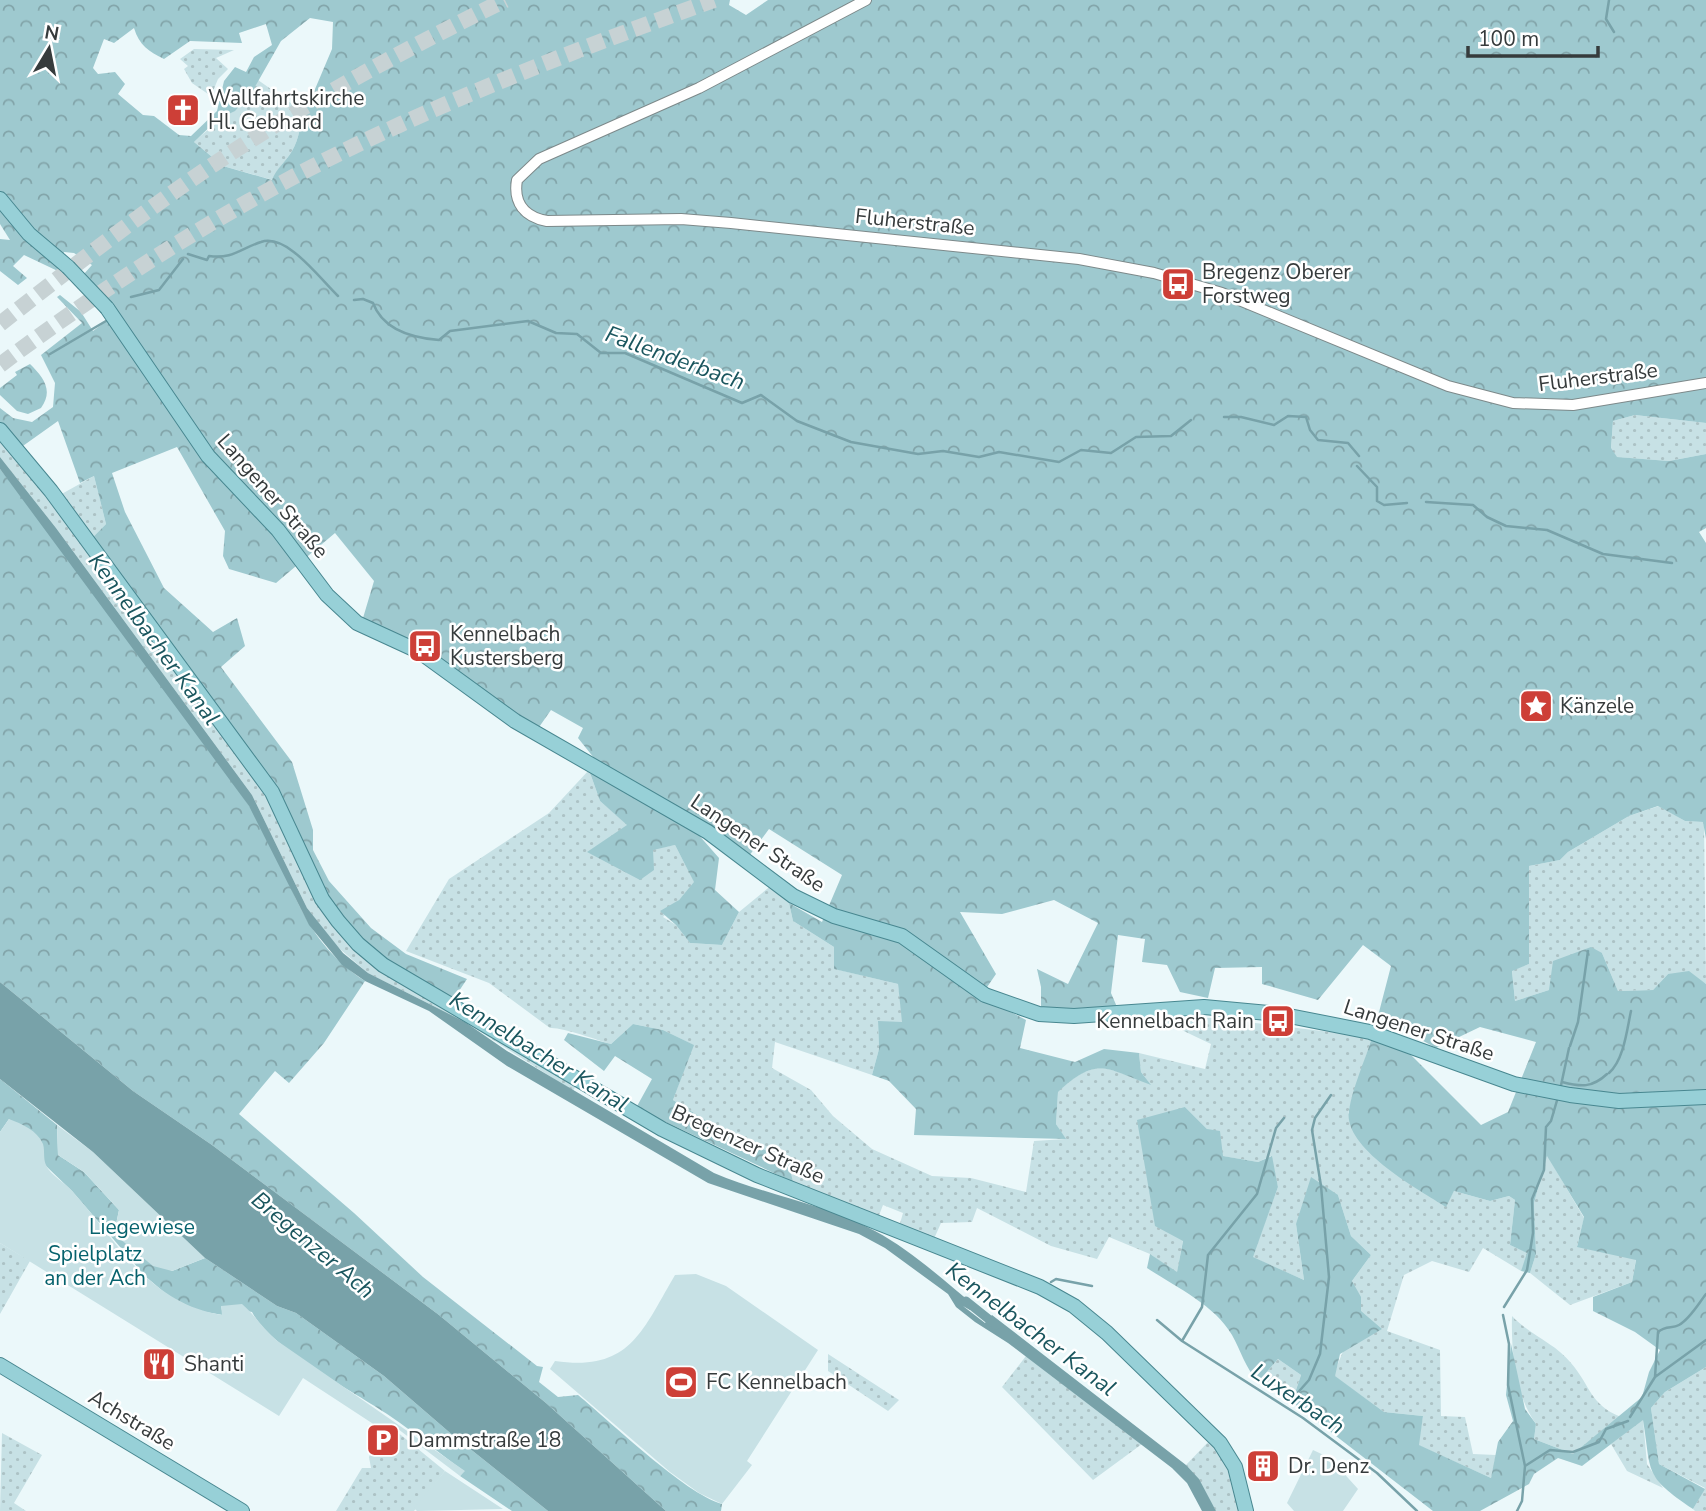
<svg xmlns="http://www.w3.org/2000/svg" width="1706" height="1511" font-family="'Nunito Sans',sans-serif">
  <style>
    .grass { fill: url(#grass-dots) }
    .forest { fill: url(#forest-crowns); fill-rule: evenodd }
    .park { fill: #c7e1e5 }
    .water { fill: #78a2a9 }
    .lines { fill: none; stroke-linecap: round; stroke-linejoin: round }
    .stream { stroke: #78a2a9; stroke-width: 2.5 }
    .canal { stroke: #78a2a9; stroke-width: 9 }
    .highway-tunnel { stroke: #c7d2d4; stroke-width: 16; stroke-dasharray: 16 8; stroke-linecap: butt }
    .minor-casing { stroke: #7d898a; stroke-width: 12 }
    .major-casing { stroke: #488790; stroke-width: 16 }
    .minor { stroke: #fff; stroke-width: 10 }
    .major { stroke: #97d0d7; stroke-width: 14 }
    .major-bridge-casing { stroke: #488790; stroke-width: 16; stroke-linecap: butt }
    .major-bridge { stroke: #97d0d7; stroke-width: 14 }
    .labels { text-anchor: middle; dominant-baseline: central; stroke-width: 5; stroke-linejoin: round; paint-order: stroke }
    .poi-label { font-size: 21px; fill: #363b3c; stroke: #fff; text-anchor: start }
    .street-label { font-size: 21px; fill: #363b3c; stroke: #fff }
    .park-label { font-size: 21px; fill: #06626d; stroke: #fff }
    .water-label { font-size: 23px; font-style: italic; fill: #1a565e; stroke: #fff }
  </style>
  <defs>
    <pattern id="grass-dots" width="8" height="8" patternUnits="userSpaceOnUse" patternTransform="scale(1.75)"><rect width="8" height="8" fill="#c7e1e5"/><path d="M2 2h.1M6 6h.1" fill="none" stroke="#acc2c5" stroke-width="1.8" stroke-linecap="round"/></pattern>
    <pattern id="forest-crowns" width="20" height="18" patternUnits="userSpaceOnUse" patternTransform="scale(1.75)"><rect width="20" height="18" fill="#9ec9cf"/><path d="M2 6a3 3 0 1 1 6 0M12 15a3 3 0 1 1 6 0" fill="none" stroke="#82a4a9"/></pattern>
  </defs>
  <rect width="100%" height="100%" fill="#ebf8fa"/>
  <!-- grass -->
  <path class="grass" d="M194 49 234 50 216 58 228 69 218 79 211 96 192 83 184 69 188 66 180 59Z
    M258 80 302 111C301 125 299 139 292 151 286 162 277 167 273 180L223 166 194 142C217 120 243 108 258 80Z
    M1635 415 1706 423V454L1669 461 1616 457 1611 449 1613 421Z
    M0 436 265 790 330 918 577 1084 573 1091 465 1022 368 973 334 944 307 908 252 795 56 528 0 457Z
    M94 476 106 524 91 539 58 496Z
    M589 770 600 801 628 825 588 852 653 849 675 845 695 883 663 917 676 925 690 943 722 945 739 912 773 884 789 903 793 921 834 947 835 969 898 984 903 1022H878L879 1049 872 1075 775 1042 772 1068 811 1090 833 1116 872 1149 932 1176 971 1178 1026 1192 1034 1141 1065 1139 1056 1124 1058 1091C1098 1056 1105 1068 1150 1084L1141 1072 1139 1053 1205 1069 1211 1044 1167 1023 1170 1017 1214 1018 1372 1037 1348 1113 1445 1206 1454 1191 1490 1201 1509 1196 1515 1200 1510 1245 1528 1253 1521 1271 1483 1248 1469 1272 1432 1261 1404 1275 1387 1331 1440 1350 1441 1416 1465 1417 1473 1454 1496 1455 1491 1478 1418 1445 1423 1416 1384 1412 1334 1376C1344 1339 1371 1316 1352 1281L1371 1255 1351 1236 1338 1195 1296 1224 1304 1280 1252 1257 1278 1187 1271 1156 1258 1162 1222 1156 1207 1129 1185 1107 1183 1240 1177 1273 1150 1254 1109 1237 1097 1259 1051 1246 977 1208 972 1222 941 1223 933 1241 899 1227 903 1213 883 1205 878 1218 793 1182 776 1154 738 1140 673 1100 693 1045 663 1030 633 1024 611 1044C597 1040 562 1027 550 1028L489 983 406 951 449 879 549 813Z
    M1659 806 1685 821 1704 822 1706 984 1692 976 1668 974 1653 990 1618 991 1602 953 1549 990 1515 1001 1512 970 1529 964V866L1560 860 1568 852 1629 816Z
    M1547 1155 1584 1218 1577 1246 1636 1259 1632 1282 1570 1305 1530 1273 1536 1254 1534 1203Z
    M0 1243 30 1261 0 1314Z
    M1512 1316C1531 1336 1555 1343 1571 1363 1591 1386 1589 1404 1621 1417L1573 1454 1534 1439 1536 1424C1515 1395 1511 1351 1512 1316Z
    M828 1354 899 1400 888 1411 828 1371Z
    M1026 1356 1142 1444 1093 1480 1002 1387Z
    M1278 1359 1301 1375 1292 1402 1258 1382Z
    M1706 1367V1511H1695L1693 1509 1705 1488 1659 1464 1651 1408 1665 1392Z
    M1643 1419 1647 1464 1663 1488 1627 1471 1611 1444Z
    M396 1431 445 1471 414 1511H336L362 1468H371L369 1457 373 1448 382 1453Z
    M2 1433 42 1455 14 1503 26 1511H0Z
    M1210 1440 1228 1469 1239 1511H1216L1186 1465Z"/>
  <!-- forest -->
  <path class="forest" d="M0 0H730L729 5 746 15 768 0H1706V423L1635 415 1613 421 1611 448 1617 457 1669 461 1706 454V528L1699 532 1706 543V839L1703 822 1685 821 1658 806 1629 816 1568 852 1560 860 1529 866V964L1512 971 1515 1001 1549 990 1553 961 1591 947 1602 953 1618 991 1653 990 1668 974 1689 971 1706 984V1367L1665 1392 1651 1408 1659 1464 1705 1489 1693 1509C1643 1475 1652 1474 1643 1420L1582 1466 1558 1458 1534 1474 1529 1484 1480 1511H1433L1292 1402 1301 1375 1278 1359 1258 1382C1245 1367 1241 1351 1232 1335 1215 1305 1174 1286 1147 1268L1150 1254 1177 1272 1183 1241 1155 1226 1137 1120 1185 1107 1207 1129 1220 1131 1223 1156 1258 1162 1272 1156 1278 1187 1253 1257 1304 1280 1296 1224 1311 1177 1338 1195 1351 1236 1371 1255 1352 1281 1361 1297V1311L1382 1329 1340 1354 1335 1376 1384 1412 1423 1416 1419 1445 1491 1478 1498 1442 1513 1421 1506 1395 1511 1344 1525 1409 1536 1424 1534 1439 1573 1454 1642 1397 1649 1372 1660 1350 1635 1332 1593 1311V1297L1632 1282 1636 1260 1577 1247 1584 1217 1547 1156 1534 1203 1536 1254 1530 1273 1521 1271 1527 1253 1510 1245 1515 1200 1509 1196 1490 1201 1454 1191 1446 1207C1418 1189 1342 1148 1349 1110 1353 1086 1365 1061 1372 1037L1405 1049 1481 1125 1508 1112 1536 1042 1480 1027 1436 1048 1378 1016 1391 966 1363 945 1318 1000 1262 984V967L1215 968 1208 998 1180 992 1167 965 1142 962 1145 939 1118 935 1111 993 1117 1007 1041 1009V987L1037 969 1068 984 1098 923 1054 900 1002 914 960 912 996 974 981 996 1026 1020 1020 1048 1075 1062 1104 1049 1139 1053 1141 1072 1151 1085C1106 1069 1098 1055 1058 1092L1056 1124 1066 1139 914 1135 916 1109 889 1081 872 1075 879 1049 878 1021 902 1022 898 984 834 969V947L793 921 789 903 822 922 842 875 769 829 749 856 602 768 578 738 583 728 551 710 537 730 429 650 427 643 405 638 363 618 374 581 335 533 276 583 229 569 223 556 225 531 177 447 112 473 125 512 164 588 213 632 237 618 245 646 221 667 292 762 313 830V850L329 881 371 928 406 954 467 979 453 1000 372 951 334 909 290 818 91 539 106 524 94 476 80 483 58 421 20 448 0 424V408L13 418 32 422 53 407 55 383 41 355 82 323 57 297 60 295 81 312 93 331 117 313 83 275 92 265 74 253 64 252 62 273 24 255 13 266 27 278 18 285 0 271V239L10 240 0 224ZM310 18 333 22 332 49 307 108 302 111C301 125 299 139 292 151 286 162 277 167 272 180L223 166 194 142 218 119 235 111 252 92 281 41ZM266 24 272 45 254 57 246 72 235 67 224 81 217 111 191 136 179 135 154 116 143 115 118 94 125 84 115 72 98 74 93 68 104 39 114 43 134 28C139 45 149 52 164 59L190 41 242 43 239 33Z
    M30 364C43 377 54 390 41 408L28 414 17 411 0 395V388L17 375 15 372Z
    M0 469C87 578 171 691 250 807 293 870 293 934 365 981L324 1043 289 1083 275 1071 239 1114 354 1213 423 1277 537 1366 543 1367 539 1382 558 1397 578 1395C611 1422 684 1493 722 1504L721 1511H666L546 1403 439 1315 212 1145 133 1091 0 982Z
    M589 770 697 833 719 858 715 890 739 912 722 945 690 943 676 925 660 911 679 900 694 882 675 845 653 850 654 870 640 880 587 852 627 825 600 801Z
    M633 1024 663 1030 694 1045 673 1100 738 1140 776 1154 788 1162 793 1182 636 1108 652 1079 615 1056 604 1071 564 1040 568 1033 611 1044Z
    M0 1079 57 1125 58 1155 84 1172 119 1210 114 1234 172 1271 205 1258 277 1306 296 1313 384 1376 449 1432 548 1511H512L460 1476 464 1471C439 1453 415 1433 390 1416 353 1391 270 1348 252 1312L221 1306 223 1315 200 1311 172 1299 145 1276 72 1191 46 1166 9 1119 0 1132Z"/>
  <!-- park -->
  <path class="park" d="M9 1119C22 1124 37 1130 43 1144 45 1150 43 1159 46 1165 50 1175 66 1183 73 1192 119 1243 148 1303 222 1315L221 1306 242 1304C255 1315 263 1329 276 1340L465 1471 460 1476 398 1429 395 1432 385 1426 381 1429 303 1378 279 1416 0 1243V1132Z
    M57 1125 93 1152 205 1258 172 1271 153 1266 114 1234 119 1210 84 1172 58 1155Z
    M696 1274 726 1286 818 1350 747 1461 752 1465 722 1504 699 1493 670 1472 550 1369 555 1361C630 1372 642 1331 675 1275Z
    M1313 1450 1330 1458 1358 1489 1343 1511H1294L1287 1503Z
    M445 1471 503 1509 417 1511 414 1508Z"/>
  <!-- water -->
  <path class="water" d="M0 457 56 528 252 795 307 908 343 953 368 973 465 1022 507 1051 714 1173C766 1195 825 1204 875 1231 911 1250 943 1280 974 1305L970 1310 963 1306 985 1323 992 1315 1186 1465 1199 1479 1216 1511H1202L1187 1483 1172 1468 1008 1343 975 1322 956 1307 948 1294 885 1248 859 1234 708 1183 507 1066 429 1011 365 981 342 965 309 925 249 806 0 469Z
    M0 982 133 1091 212 1145 439 1315 546 1403 666 1511H548L449 1432 384 1376 296 1313 277 1306 205 1258 93 1152 0 1079Z"/>
  <g class="lines">
    <!-- stream -->
    <path class="stream" d="M1609 0 1606 19 1614 32
      M188 254 207 260 209 256C234 259 239 249 261 242 287 233 320 279 338 296
      M131 297 159 290 183 259
      M354 300 363 299 373 303C383 330 413 338 439 340L450 331 528 321 556 333 577 334 601 353H625L742 403 761 395 797 421 851 442 918 454 943 451 979 457 999 452 1059 462 1081 450 1111 453 1136 437 1171 436 1191 420
      M50 354 106 321
      M1224 417H1241L1274 425 1288 416 1306 417 1310 430 1318 440 1348 443 1359 456
      M1357 466 1377 487V501L1384 505 1407 503
      M1426 502 1473 505 1487 517 1506 526 1547 530 1603 554 1672 563
      M1570 1046 1578 1022 1588 951
      M1609 1073C1624 1060 1627 1029 1631 1011
      M1562 1082C1581 1087 1592 1088 1607 1074
      M1560 1090 1569 1048
      M1051 1282 1056 1279 1092 1286
      M1504 1307 1527 1270 1533 1233 1532 1199 1544 1170 1546 1127 1551 1121 1558 1097
      M1503 1315 1509 1344 1508 1385 1525 1466
      M1157 1320 1182 1341 1303 1418 1377 1473 1417 1511
      M1182 1341 1202 1307 1208 1255 1257 1194 1276 1128 1284 1118
      M1655 1377 1706 1340
      M1293 1398 1309 1380 1320 1354 1329 1277 1321 1186 1312 1130 1315 1118 1331 1095
      M1630 1417 1655 1377 1658 1332C1666 1325 1672 1329 1679 1325 1690 1319 1699 1303 1706 1294
      M1517 1511 1522 1501 1525 1466 1550 1450 1573 1452 1599 1442 1606 1429 1628 1421"/>
    <!-- canal -->
    <path class="canal" d="M966 1301 996 1325"/>
    <!-- highway-tunnel -->
    <path class="highway-tunnel" d="M0 324C86 256 173 188 267 130 344 82 424 40 505 0
      M0 365C109 283 224 210 346 150 465 92 589 45 714 0"/>
    <!-- minor casing -->
    <g class="minor-casing">
      <path id="minor" d="M866 0 699 88 539 159 517 180C513 203 525 217 547 221L681 219 731 223 1079 259 1154 273 1222 293 1448 386 1513 403 1573 405 1706 383"/>
    </g>
    <!-- major casing -->
    <g class="major-casing">
      <path id="major" d="M0 199 29 234 68 267
        M107 308 208 456 278 530 327 595 357 623 420 652 515 721 708 832 793 896 834 916 902 936 985 995 1039 1014 1074 1016 1204 1007 1279 1014 1370 1032 1514 1084 1570 1095 1619 1101 1706 1097
        M0 430 51 491 272 792 322 899 338 921 358 944 383 965 662 1129 757 1175 1040 1287 1074 1306 1107 1333 1220 1443 1235 1467 1246 1511
        M0 1365 242 1511"/>
    </g>
    <!-- minor -->
    <use href="#minor" class="minor"/>
    <!-- major -->
    <use href="#major" class="major"/>
    <!-- major-bridge casing -->
    <g class="major-bridge-casing">
      <path id="major-bridge" d="M68 267 107 308"/>
    </g>
    <!-- major-bridge -->
    <use href="#major-bridge" class="major-bridge"/>
  </g>
  <!-- icons -->
  <defs>
    <g id="church-square" transform="scale(1.75)"><rect x="-9" y="-9" width="18" height="18" rx="4" fill="#cd3f37" stroke="#fff"/><path d="M-1.2-6h2.4v3.5h3.3v2.4h-3.3V6h-2.4V-.1h-3.3v-2.4h3.3Z" fill="#fff"/></g>
    <g id="bus-square" transform="scale(1.75)"><rect x="-9" y="-9" width="18" height="18" rx="4" fill="#cd3f37" stroke="#fff"/><path d="M-5-6H5V4H4V6H2V4H-2V6H-4V4H-5ZM-3.5-4V0h7V-4ZM-3.5 1.2v1.5H-2V1.2ZM2 1.2v1.5H3.5V1.2Z" fill="#fff"/></g>
    <g id="sight-square" transform="scale(1.75)"><rect x="-9" y="-9" width="18" height="18" rx="4" fill="#cd3f37" stroke="#fff"/><path d="M0-6L1.8-2.2L6-1.7L2.9 1.2L3.7 5.4L0 3.3L-3.7 5.4L-2.9 1.2L-6-1.7L-1.8-2.2Z" fill="#fff"/></g>
    <g id="restaurant-square" transform="scale(1.75)"><rect x="-9" y="-9" width="18" height="18" rx="4" fill="#cd3f37" stroke="#fff"/><path d="M-5-6h1v4h1v-4h1v4h1v-4h1v5L-1.5 .5V6h-2V.5L-5-1ZM5-6V6H3V1.5H1.5Q1.5-4 5-6Z" fill="#fff"/></g>
    <g id="stadium-square" transform="scale(1.75)"><rect x="-9" y="-9" width="18" height="18" rx="4" fill="#cd3f37" stroke="#fff"/><path d="M0-5a6.5 5 0 1 0 0 10a6.5 5 0 1 0 0-10ZM-3.5-1.8h7v3.6h-7Z" fill="#fff"/></g>
    <g id="parking-square" transform="scale(1.75)"><rect x="-9" y="-9" width="18" height="18" rx="4" fill="#cd3f37" stroke="#fff"/><path d="M-3.5-5.5H1a3.5 3.5 0 0 1 0 7H-1V5.5H-3.5ZM-1-3.4V-.6H.8a1.4 1.4 0 0 0 0-2.8Z" fill="#fff"/></g>
    <g id="building-square" transform="scale(1.75)"><rect x="-9" y="-9" width="18" height="18" rx="4" fill="#cd3f37" stroke="#fff"/><path d="M-4-6H4V6H1V3H-1V6H-4ZM-2.5-4.3h1.7v1.8h-1.7ZM.8-4.3h1.7v1.8H.8ZM-2.5-1h1.7V.8h-1.7ZM.8-1h1.7V.8H.8Z" fill="#fff"/></g>
  </defs>
  <g fill-rule="evenodd">
    <use href="#church-square" x="183" y="110"/>
    <use href="#bus-square" x="1178" y="284"/>
    <use href="#bus-square" x="425" y="646"/>
    <use href="#sight-square" x="1536" y="706"/>
    <use href="#bus-square" x="1278" y="1021"/>
    <use href="#restaurant-square" x="159" y="1364"/>
    <use href="#stadium-square" x="681" y="1382"/>
    <use href="#parking-square" x="383" y="1440"/>
    <use href="#building-square" x="1263" y="1466"/>
  </g>
  <g class="labels">
    <!-- poi labels -->
    <g class="poi-label">
      <text x="208" y="98">Wallfahrtskirche<tspan x="208" dy="24">Hl. Gebhard</tspan></text>
      <text x="1202" y="272">Bregenz Oberer<tspan x="1202" dy="24">Forstweg</tspan></text>
      <text x="450" y="634">Kennelbach<tspan x="450" dy="24">Kustersberg</tspan></text>
      <text x="1560" y="706">Känzele</text>
      <text x="1254" y="1021" text-anchor="end">Kennelbach Rain</text>
      <text x="184" y="1364">Shanti</text>
      <text x="706" y="1382">FC Kennelbach</text>
      <text x="408" y="1440">Dammstraße 18</text>
      <text x="1288" y="1466">Dr. Denz</text>
    </g>
    <!-- street labels -->
    <g class="street-label">
      <text transform="translate(915 222) rotate(6)">Fluherstraße</text>
      <text transform="translate(1598 377) rotate(-7)">Fluherstraße</text>
      <text transform="translate(273 496) rotate(49)">Langener Straße</text>
      <text transform="translate(758 843) rotate(34)">Langener Straße</text>
      <text transform="translate(1419 1030) rotate(18)">Langener Straße</text>
      <text transform="translate(748 1144) rotate(24)">Bregenzer Straße</text>
      <text transform="translate(132 1420) rotate(31)">Achstraße</text>
    </g>
    <!-- park labels -->
    <g class="park-label">
      <text x="142" y="1227">Liegewiese</text>
      <text x="95" y="1254">Spielplatz<tspan x="95" dy="24">an der Ach</tspan></text>
    </g>
    <!-- water labels -->
    <g class="water-label">
      <text transform="translate(675 358) rotate(20)">Fallenderbach</text>
      <text transform="translate(154 639) rotate(54)">Kennelbacher Kanal</text>
      <text transform="translate(539 1052) rotate(32)">Kennelbacher Kanal</text>
      <text transform="translate(313 1245) rotate(40)">Bregenzer Ach</text>
      <text transform="translate(1031 1329) rotate(37)">Kennelbacher Kanal</text>
      <text transform="translate(1298 1399) rotate(34)">Luxerbach</text>
    </g>
  </g>
  <!-- north arrow -->
  <g transform="translate(49 49) rotate(10)" stroke="#ffffff" stroke-width="5" paint-order="stroke">
  <path d="M0-5L12 26L0 18L-12 26Z" fill="#363b3c"/>
  <text y="-10" font-size="19" font-weight="bold" text-anchor="middle" fill="#363b3c">N</text>
  </g>
  <!-- scale -->
  <path d="M1468 46v10h130v-10" fill="none" stroke="#363b3c" stroke-width="3.5"/>
  <text x="1478" y="46" font-size="21" fill="#363b3c" stroke="#ffffff" stroke-width="5" paint-order="stroke">100 m</text>
</svg>
